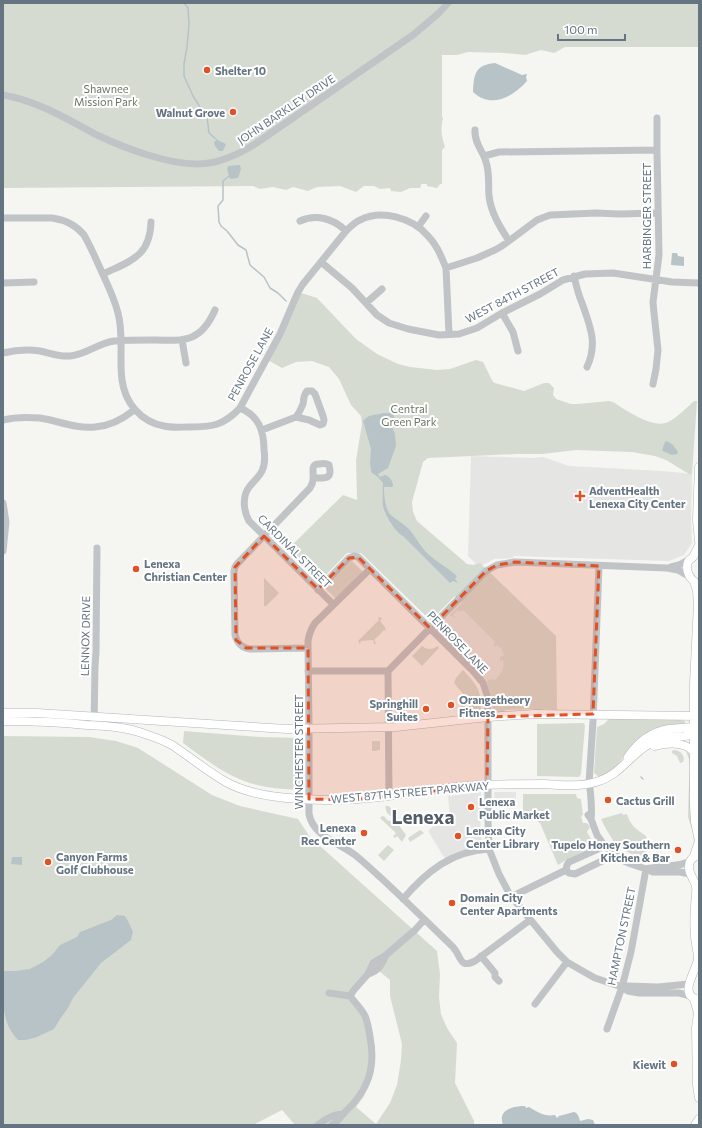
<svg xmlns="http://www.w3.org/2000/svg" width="702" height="1128" font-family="Commissioner,sans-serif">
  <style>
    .built { fill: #e5e6e4 }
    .green { fill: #d6dbd2; fill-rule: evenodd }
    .water { fill: #b7c3c7 }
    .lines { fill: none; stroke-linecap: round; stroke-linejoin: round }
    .stream { stroke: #b7c3c7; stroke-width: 1.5 }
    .major-casing { stroke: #b3b7bb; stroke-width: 9 }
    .minor { stroke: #c0c4c7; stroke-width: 7 }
    .major { stroke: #fff; stroke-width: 8 }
    .marked { fill: #e05125; fill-opacity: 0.2; stroke: #e05125; stroke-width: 3; stroke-dasharray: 8 5; stroke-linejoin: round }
    .poi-dot { fill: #e05125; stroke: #fff; stroke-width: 1.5 }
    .labels { text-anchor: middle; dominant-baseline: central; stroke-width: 4; stroke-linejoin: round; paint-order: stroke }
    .poi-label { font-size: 11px; font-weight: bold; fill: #647481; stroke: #fff; text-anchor: start }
    .park-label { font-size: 11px; fill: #677963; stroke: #fff }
    .street-label { font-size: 11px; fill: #647481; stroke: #fff }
    .town-label { font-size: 19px; font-weight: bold; fill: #525d67; stroke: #fff }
  </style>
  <rect width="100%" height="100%" fill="#f5f5f1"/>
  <!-- built -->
  <path class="built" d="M471 456 532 458 543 457 569 466 663 471 692 474 691 518 692 543 684 555 669 561 514 556 513 558 494 559 479 567 468 556Z
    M459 600 508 649V671L487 691 431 629Z
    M481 792 480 817 482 843 479 846 455 854 445 859 428 831 439 821 450 819 448 796Z
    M494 792H516V808H495Z"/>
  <!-- green -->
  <path class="green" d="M3 3H699V47H565L554 53 541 50 525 55 505 53 468 52 457 55H442V116L443 119C440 129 442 138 445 147L442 150V184H440L437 188 427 186V184H421V186L420 188H410L401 192 391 191 390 188 380 189 374 186H364L356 192 340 186 317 187 308 191 293 187 286 190 273 187 260 189 253 186 3 188Z
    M298 292 317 298 356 339 377 354 398 364 410 367 437 370 450 369 476 360 483 362 493 382 495 383 524 391 544 383H549L554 388 553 395 556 399 571 404H578L609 401 613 402C626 410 655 431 670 421 679 416 686 408 694 401H697L692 474H689L666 460 655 456 632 452 576 450 542 454H517L428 458 423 462 412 502 413 512 417 521 467 564 473 565 480 563 556 636 557 710 543 709 541 712 535 711 533 709 505 710 503 713 497 714 493 711 491 697 487 682 490 679 495 680C501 674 505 669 503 660L500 661V657L504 655 501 648 496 645 495 647 493 645 495 642 463 610 459 612 457 610 453 615 455 617H453L450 615 462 603 455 596 431 620H430L361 553H347L319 582 287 550 343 495 357 500 356 460 362 424 361 416 351 405 339 379 329 367 312 361 296 362 282 368 266 359Z
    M352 561 363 572 336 599 325 588Z
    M264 578 279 593 266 606H264Z
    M379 617 382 618 380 621 385 627 386 631 384 630 374 640 376 644H374L373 640 361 641 360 644 358 641 379 620 378 618Z
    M422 646C427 650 432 650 438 646L439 648 422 666 412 656Z
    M463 670C477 685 481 689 481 710L462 712 460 699 464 695 454 683 456 678Z
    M610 718 680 720 685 721V725L673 726 626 753 620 763 613 770 599 777 594 773 597 727 604 724Z
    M583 723 585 725 581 774 579 777 537 776V724Z
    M184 731 260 737 301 738V790C290 789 278 789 267 787 234 782 210 763 183 743Z
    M3 736 89 737 116 741 138 748 212 795 240 806 298 819 310 837 437 951 440 974 439 997 441 1014 447 1028 457 1043 455 1083 474 1121V1125H295L282 1110 253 1125H3ZM379 971 390 980V996L402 1044 401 1060 397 1085 390 1103 376 1124 356 1107 364 1096 370 1083 374 1069 366 1014 354 998C357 986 369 977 379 971Z
    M372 741H380V750H377V751H372Z
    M699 745V827L697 816 698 751V746Z
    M674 750C680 750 686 756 683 762L680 763 677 756 672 753V751Z
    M688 750 690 753 696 841H694L693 833 688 817 689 784 690 766 689 759 686 751Z
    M523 794H576L577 798 581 799 583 815 581 816 583 823H587L590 827 587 832 593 842H596V840L599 842C590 849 579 853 569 858 565 860 562 863 558 865L540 823 537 821H518V812L523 811Z
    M385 806H389L399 818 396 820 387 813Z
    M622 813 623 815 627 814C630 825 637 830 646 836L647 845 645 859 633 855 619 847V843L616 841 614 842 606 829 601 819Z
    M382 816 385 817 387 820 398 824 406 835 402 842 397 836 395 838 393 837 396 833 380 818Z
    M420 830 424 833 410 842 408 838Z
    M388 845 394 850 384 861 378 855Z"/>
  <!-- water -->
  <path class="water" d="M495 63 522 75 527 74 526 77 527 81C513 97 491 109 473 92 474 74 475 65 495 63Z
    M217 140 226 144 223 151H219L215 146 214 142Z
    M237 165H240L241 169 238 178 230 179 227 169 228 166Z
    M672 253H677L678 256 684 257V266L671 265Z
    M383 413H390L393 414C396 420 394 422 392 427L395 434 396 446 388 468 378 474 380 477 385 475C390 477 393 481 393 486L392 487H384C384 495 385 511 392 516 397 520 404 524 409 529 416 537 420 546 428 554 437 562 448 568 457 576L455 579 458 583 453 581 450 583 403 536C395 532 385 515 383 506 382 499 383 491 383 483L378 477 372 473 371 470 370 463 371 449 363 421C370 413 374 416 383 413Z
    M667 441 673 445 678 452 677 454 672 455 663 451 662 450 665 442Z
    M12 857H22V865L11 864Z
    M117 915 125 916 129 923 133 932 131 940 101 963 73 998 68 1008 60 1019 54 1029 37 1037 26 1040H18C0 1021 3 998 3 972L4 971H15L30 969 43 962 52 955 60 945 77 937 80 932 111 920Z
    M522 1106H525L526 1108 529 1107C537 1112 545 1117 555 1115L557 1118 559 1116 574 1112C578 1113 579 1117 580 1121L588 1119 593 1120 595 1125H503C498 1111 510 1107 522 1106Z"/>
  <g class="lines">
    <!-- stream -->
    <path class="stream" d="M184 3 188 8 189 24 187 47 184 64V76L193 96 207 118 208 125 209 133 217 140
      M229 176 223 181V200L218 206 219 222 221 226 227 231 238 245 246 250 250 265 264 277 270 288 278 293 286 301
      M641 777 643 779"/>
    <!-- major casing -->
    <g class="major-casing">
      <path id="major" d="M699 467 697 520 699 541
        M694 581 697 591 698 604 694 684V805L695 822 699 841 694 856
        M698 584C690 580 685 571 688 562 690 558 690 560 693 557 695 554 697 549 699 545
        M3 713H37L287 729 396 727 488 717 534 714 699 716
        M3 721C31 721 59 722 87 725 107 726 127 727 145 734 154 737 163 740 172 745 190 757 207 771 226 782 255 798 295 799 326 800 378 801 428 788 479 785 501 784 523 784 545 784 562 785 580 787 596 782 619 776 630 755 649 744 660 737 672 737 685 736 689 735 694 734 699 734
        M654 746C667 743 685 741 694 752
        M628 757C638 742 651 732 669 729 679 728 688 728 698 726
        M698 855C693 857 689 860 689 866 688 873 694 879 696 886 697 893 695 900 695 907 694 921 694 936 697 950 698 953 698 956 698 959 696 972 677 995 699 1000
        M694 999 698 1013 696 1028 697 1085 699 1098
        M695 1125 699 1119"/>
    </g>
    <!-- minor -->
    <path class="minor" d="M3 95C38 101 67 119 97 135 114 143 131 150 148 155 193 169 218 168 258 142L413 35 439 13 448 3
      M475 130C474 143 483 151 486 162 490 173 488 185 489 196 491 213 500 227 509 241
      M484 156 499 152 657 150
      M3 218H52C66 220 76 225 84 235 92 249 98 264 105 279 110 290 115 301 118 313 124 335 119 358 122 380 125 403 141 422 164 426 172 428 180 427 188 427 212 427 223 426 240 408L280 334 298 292 303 284 346 231C351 226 355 222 360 220 382 209 413 218 428 236 437 245 441 256 446 268L449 334
      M300 221C316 214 333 218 346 231
      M418 227 426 216
      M321 262 352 288 377 315 389 323 408 329 439 335 459 334 477 328 502 313 540 294 563 280 585 274 613 273 672 282 699 283
      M446 268 477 258 495 250 502 246 537 220 550 215 596 213 619 214 658 213
      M103 274C130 261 150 257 151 222
      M574 276C576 285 578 294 582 303 590 326 598 343 587 367
      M3 283 34 282
      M366 303 382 289
      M502 313 513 332 518 351
      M182 340 186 363
      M3 353C15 350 28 349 40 351 50 353 60 357 70 356 86 355 98 343 114 341 127 340 141 340 154 340 185 341 201 342 215 310
      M653 384 656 369 658 350 654 313 653 302 659 255 657 150V118
      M307 391H312L315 394 323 416 324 420 323 424 320 425 309 420 296 417C299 413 301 409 303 404 304 399 303 396 307 391Z
      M240 408C259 416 264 431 264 450 265 457 265 465 262 471 259 477 254 481 250 486 242 495 243 510 249 521L333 604
      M3 420C15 417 28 417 40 418 59 421 76 429 95 427 110 426 123 419 134 410
      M262 430 296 417
      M3 503 6 522 3 551
      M671 567 679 565 690 559
      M370 569 315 623C311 629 309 634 308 641L309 729V814C313 836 339 843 355 855 364 862 372 870 380 877 405 900 429 924 453 947 462 957 459 969 475 961L530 920
      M318 590 349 558 354 556 358 557 473 671 483 683 487 695 488 717V821L489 849 499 874 510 895 557 952 567 962 586 973 595 978 622 987 628 991 639 993H679L691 996
      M308 648 250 649C242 648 237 643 235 635L234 571 235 567 237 564 310 488C312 485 313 482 313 479 314 472 310 464 319 464 323 463 326 463 329 465 333 480 325 478 313 478
      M308 671H388
      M94 725 95 666 96 652 97 548
      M389 796 388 671 486 571 497 565 515 562 667 568 678 570 690 577
      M588 815 591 819 597 835 604 845 613 853 624 861 631 864 646 869 653 872H680L690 874
      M591 819C592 812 591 791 589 784L593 721 599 566
      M604 845 598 849 569 862 567 865 566 870 569 873 575 874 604 860 613 853
      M646 869C661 865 677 868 691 861
      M511 897 566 870
      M403 899C427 871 452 851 489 849
      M481 956 495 973V977L499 981
      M368 974C379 971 382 964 386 955
      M622 987 628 986 658 987 689 984
      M329 993 350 996
      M535 1004 567 962
      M607 1029 622 987 631 952 646 869
      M318 1125C325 1119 334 1114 343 1114
      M332 1125C338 1122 340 1117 345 1112 368 1091 376 1068 370 1037 369 1030 368 1023 365 1016 361 1008 355 1003 350 996L353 991 368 974 373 963 386 955 415 930 424 920"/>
    <!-- major -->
    <use href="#major" class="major"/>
  </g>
  <!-- marked area -->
  <path class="marked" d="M264 536 318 589 349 558 358 557 430 628 486 571 497 565 515 562 599 566 593 714 488 717 487 785 353 800 309 799 308 648H246L236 640 235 567Z"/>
  <!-- markers -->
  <g class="poi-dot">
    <circle cx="207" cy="70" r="4"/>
    <circle cx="233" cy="112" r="4"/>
    <path d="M578 490h4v4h4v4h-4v4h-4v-4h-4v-4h4z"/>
    <circle cx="136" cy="569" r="4"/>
    <circle cx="451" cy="705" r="4"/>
    <circle cx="426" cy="709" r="4"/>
    <circle cx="608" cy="800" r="4"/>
    <circle cx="471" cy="807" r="4"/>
    <circle cx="364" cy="833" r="4"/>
    <circle cx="458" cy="836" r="4"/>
    <circle cx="678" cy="850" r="4"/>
    <circle cx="48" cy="862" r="4"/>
    <circle cx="452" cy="903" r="4"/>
    <circle cx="674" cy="1064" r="4"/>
  </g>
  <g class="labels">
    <!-- poi labels -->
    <g class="poi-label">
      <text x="215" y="70">Shelter 10</text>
      <text x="225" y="112" text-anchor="end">Walnut Grove</text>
      <text x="589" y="490">AdventHealth<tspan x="589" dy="13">Lenexa City Center</tspan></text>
      <text x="144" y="563">Lenexa<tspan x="144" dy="13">Christian Center</tspan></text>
      <text x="459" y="699">Orangetheory<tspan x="459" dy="13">Fitness</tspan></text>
      <text x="418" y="703" text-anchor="end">Springhill<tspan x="418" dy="13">Suites</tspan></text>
      <text x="616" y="800">Cactus Grill</text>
      <text x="479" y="801">Lenexa<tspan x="479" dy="13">Public Market</tspan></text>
      <text x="356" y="827" text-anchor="end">Lenexa<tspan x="356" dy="13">Rec Center</tspan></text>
      <text x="466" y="830">Lenexa City<tspan x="466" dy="13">Center Library</tspan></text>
      <text x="670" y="844" text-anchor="end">Tupelo Honey Southern<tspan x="670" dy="13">Kitchen &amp; Bar</tspan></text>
      <text x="56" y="856">Canyon Farms<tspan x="56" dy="13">Golf Clubhouse</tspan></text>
      <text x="460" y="897">Domain City<tspan x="460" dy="13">Center Apartments</tspan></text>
      <text x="666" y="1064" text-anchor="end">Kiewit</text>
    </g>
    <!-- park labels -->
    <g class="park-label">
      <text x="106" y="88">Shawnee<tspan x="106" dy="13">Mission Park</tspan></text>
      <text x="409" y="408">Central<tspan x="409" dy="13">Green Park</tspan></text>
    </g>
    <!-- street labels -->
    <g class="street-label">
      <text transform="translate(286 109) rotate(-34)">JOHN BARKLEY DRIVE</text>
      <text transform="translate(646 216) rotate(-90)">HARBINGER STREET</text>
      <text transform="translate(512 295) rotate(-28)">WEST 84TH STREET</text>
      <text transform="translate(250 364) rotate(-61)">PENROSE LANE</text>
      <text transform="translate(295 551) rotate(45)">CARDINAL STREET</text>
      <text transform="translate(85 636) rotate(-89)">LENNOX DRIVE</text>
      <text transform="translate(458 642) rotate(46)">PENROSE LANE</text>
      <text transform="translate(298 752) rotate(-90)">WINCHESTER STREET</text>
      <text transform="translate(410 792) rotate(-5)">WEST 87TH STREET PARKWAY</text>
      <text transform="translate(621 936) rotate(-78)">HAMPTON STREET</text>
    </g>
    <!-- town labels -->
    <g class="town-label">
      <text x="423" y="816">Lenexa</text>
    </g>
  </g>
  <!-- border -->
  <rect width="702" height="1128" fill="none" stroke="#647481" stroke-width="8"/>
  <!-- scale -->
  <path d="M558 34v6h67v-6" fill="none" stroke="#647481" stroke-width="2"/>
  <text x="564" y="34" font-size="12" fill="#647481" stroke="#ffffff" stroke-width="3" paint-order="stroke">100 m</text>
</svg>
